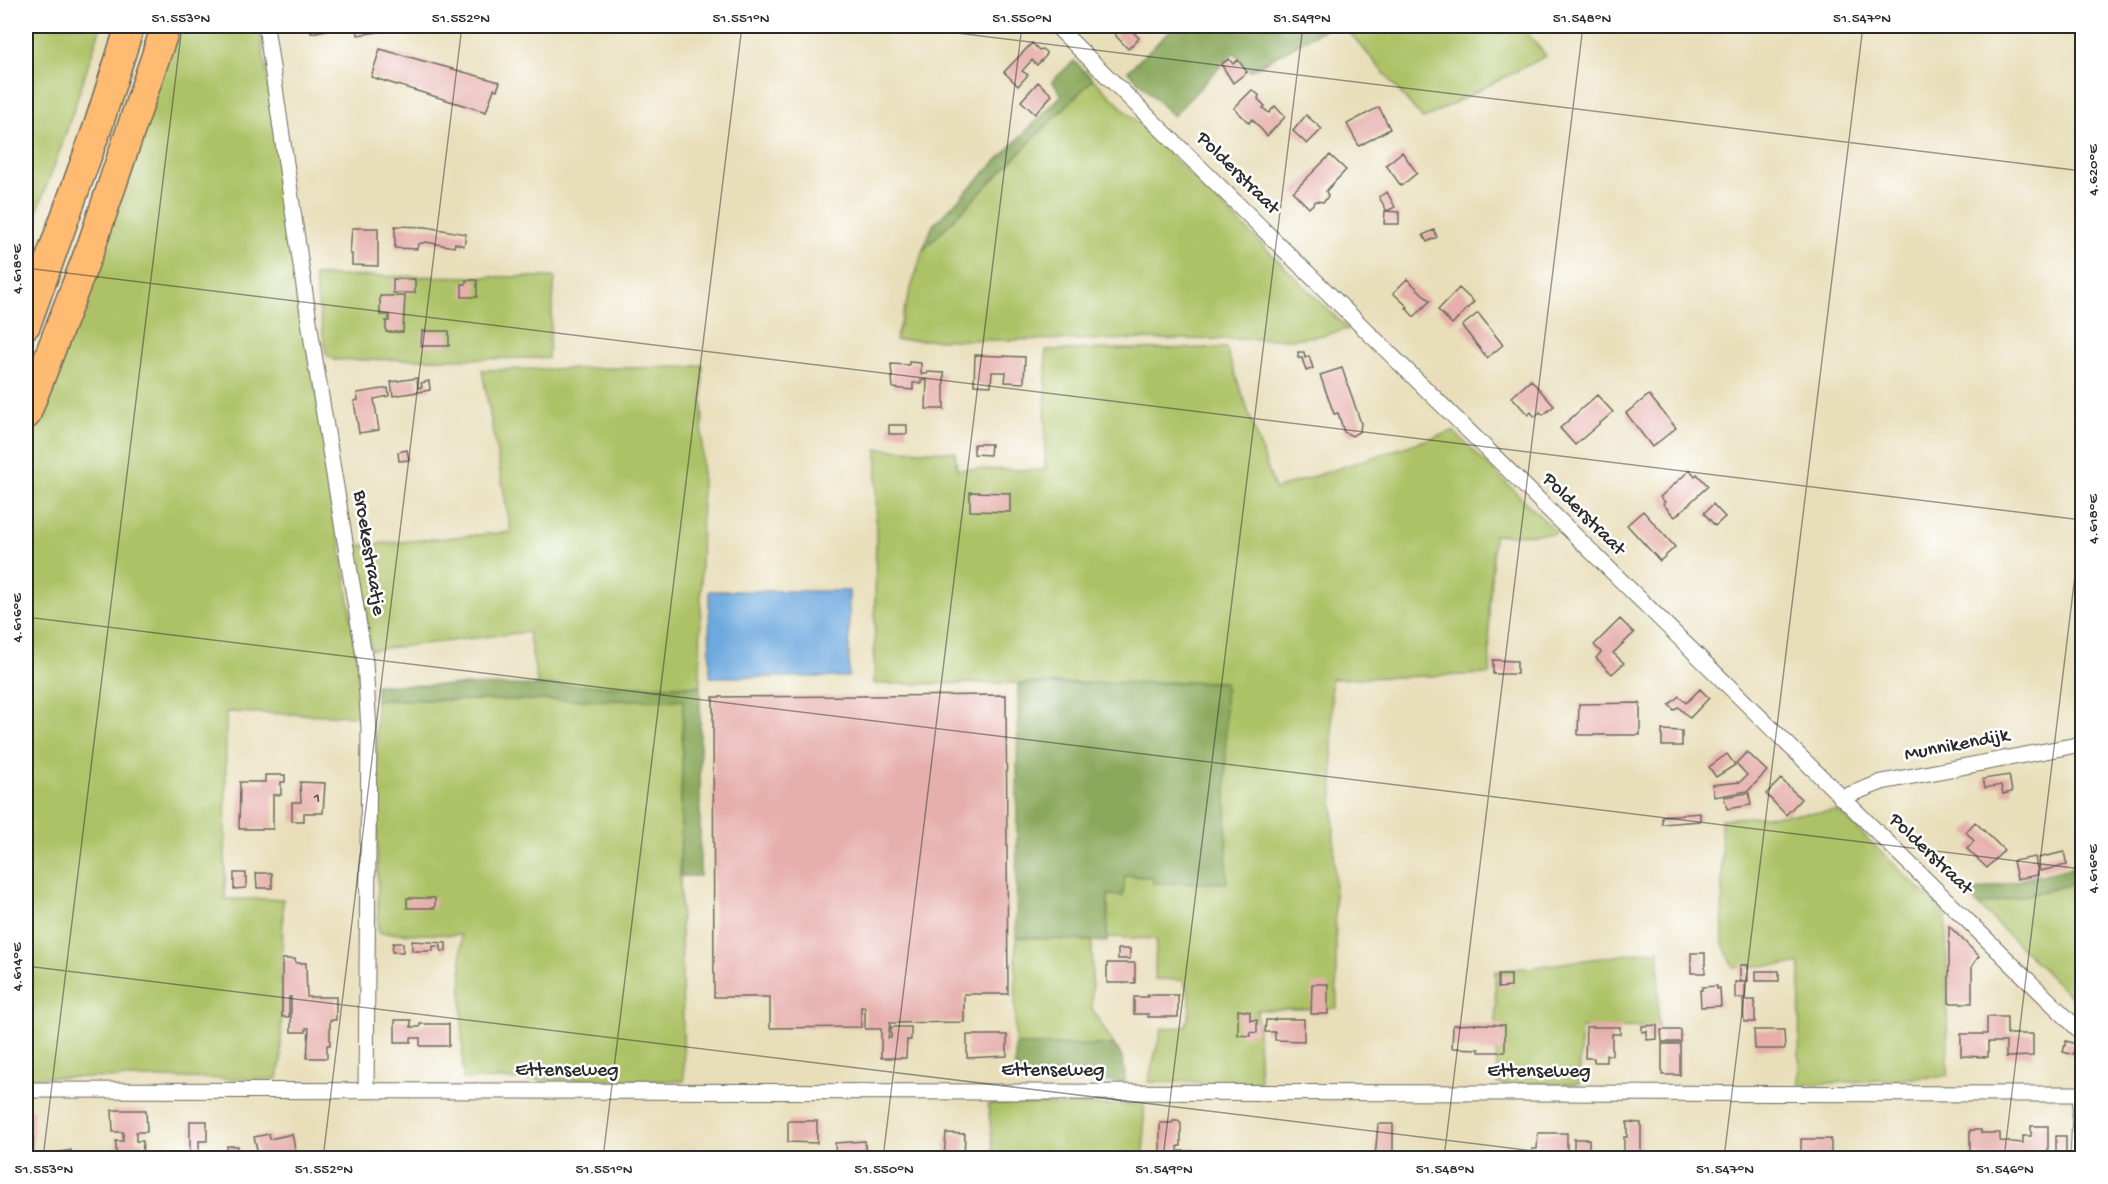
<svg xmlns="http://www.w3.org/2000/svg" width="2108" height="1184" font-family="'Gochi Hand',sans-serif">
  <style>
    .green { fill: #adc266; stroke: #6c7648; stroke-width: 1.5 }
    .forest { fill: #8aa85b; stroke: #5a6a43; stroke-width: 1.5 }
    .water { fill: #6da9de; stroke: #4c6a84; stroke-width: 1.5 }
    .building { fill: #e6afab }
    .lines { fill: none; stroke-linecap: round; stroke-linejoin: round }
    .street-casing { stroke: #6d6a5d; stroke-width: 17 }
    .highway-casing { stroke: #6d6a5d; stroke-width: 31 }
    .street { stroke: #fff; stroke-width: 15 }
    .highway { stroke: #febb71; stroke-width: 28 }
    .ticks { fill: none; stroke: #2b2b2b; stroke-width: 1.5; stroke-opacity: 0.45 }
    .labels { text-anchor: middle; dominant-baseline: central; stroke-width: 5; stroke-linejoin: round; paint-order: stroke }
    .number-label { font-size: 16px; fill: #5a4c4b }
    .street-label { font-size: 20px; fill: #2b2b2b; stroke: #fff }
    .neatline { fill: none; stroke: #2b2b2b; stroke-width: 2 }
    .ticks-label { font-size: 15px; text-anchor: middle; fill: #2b2b2b }
  </style>
  <rect width="100%" height="100%" fill="#fff"/>
  <filter id="ink" filterUnits="userSpaceOnUse"><feTurbulence type="fractalNoise" baseFrequency=".0167" numOctaves="2"/><feDisplacementMap in="SourceGraphic" scale="12" xChannelSelector="R" yChannelSelector="G"/><feConvolveMatrix kernelMatrix="1 2 1 2 8 2 1 2 1" color-interpolation-filters="sRGB"/></filter>
  <filter id="wash" filterUnits="userSpaceOnUse"><feTurbulence type="fractalNoise" baseFrequency=".008" numOctaves="4" result="noise"/><feDisplacementMap in="SourceGraphic" scale="24" xChannelSelector="R" yChannelSelector="G"/><feGaussianBlur stdDeviation="1.35" result="paint"/><feColorMatrix in="noise" values="0 0 0 0 0 0 0 0 0 0 0 0 0 0 0 0 0 1.4 0 .05"/><feComposite in="paint" operator="in"/></filter>
  <g filter="url(#wash)">
    <rect width="100%" height="100%" fill="#e8deb9"/>
    <!-- green -->
    <path class="green" d="M32 26H101L64 139 26 241V43Z
      M177 26H259L345 573 362 695 361 716 226 712 225 899H283L281 1059 278 1079 26 1077V447L52 386Z
      M1344 26H1522L1546 56 1423 119Z
      M1093 79 1348 329 1325 335 1291 339 895 340 923 250Z
      M314 276 555 277 548 358 334 360 326 354Z
      M1226 348 1275 489 1453 431 1556 532 1554 534 1494 535 1489 610 1490 674 1331 679 1337 1008 1257 1010 1260 1083 1148 1082 1162 1028 1185 1027C1193 1010 1191 997 1183 980L1155 979 1156 939 1107 937 1108 895 1124 876 1152 877 1153 883 1225 682 874 684 877 449 955 452 957 469 1045 470 1046 350Z
      M703 365 700 686H538L528 632 371 650 355 546 511 532 482 370 690 367Z
      M376 700H683L680 876 684 1081 463 1079 461 935 378 933Z
      M1838 811 1946 914 1948 1076 1799 1085 1800 964 1733 967 1723 944 1721 819Z
      M2082 882V1008L1979 906Z
      M1016 937 1092 941V1009L1114 1045H1015Z
      M1659 950 1658 1027 1581 1028 1579 1084H1497L1495 972Z
      M988 1104 1144 1105V1158H994Z"/>
    <!-- forest -->
    <path class="forest" d="M1175 26H1330L1250 71 1234 52 1173 116 1128 71Z
      M1074 61 1093 79 923 250 933 225 1062 95 1052 81Z
      M1225 682 1227 883H1153L1152 877 1125 876 1123 896 1108 895 1107 942 1016 937 1018 684Z
      M376 685 700 686V876H680L683 700H376Z
      M2082 865V882L1979 906 1967 893Z
      M1015 1045H1114C1124 1057 1125 1066 1125 1082L1015 1081Z"/>
    <!-- water -->
    <path class="water" d="M709 591H849V677H710Z"/>
    <g id="blocks">
      <!-- building -->
      <path class="building" d="M310 26H332V29L311 33Z
        M357 26H399L400 29 358 35Z
        M1124 26H1137L1132 31 1139 38 1128 49 1115 35Z
        M1032 43 1039 50 1042 49 1046 52V56L1037 65 1032 60 1022 71 1028 75 1018 86 1004 72Z
        M380 49 500 82 497 90 494 89 486 112 371 77Z
        M1229 59 1233 64 1238 60 1247 72 1233 83 1221 64Z
        M1038 82 1052 95 1035 114 1021 101Z
        M1252 90 1259 95 1258 99 1265 106 1263 108 1269 113 1275 106 1285 117 1267 136 1252 119 1249 123 1234 108Z
        M1379 107 1390 129 1359 146 1347 124Z
        M1306 115 1322 129 1307 144 1293 131Z
        M1402 152 1417 173 1401 186 1386 165Z
        M1330 155 1346 170 1326 191 1328 196 1324 202 1316 201 1309 208 1293 192Z
        M1387 192 1395 207 1387 211 1379 197Z
        M1385 211 1399 212V224H1384Z
        M395 226 426 227 466 234 464 246 455 243 454 247 426 242 418 244 417 249 395 248Z
        M352 228H378V266L352 265V254H350Z
        M1434 230 1437 237 1427 242 1423 235Z
        M393 279H415V293H393Z
        M1407 279 1430 301 1414 317 1406 308 1408 307 1393 293Z
        M466 280H477V297H462V284H466Z
        M1459 288 1474 302 1452 324 1438 310Z
        M380 296H405L403 332H386V321H389V315H380Z
        M1478 313 1503 345 1487 358 1462 326Z
        M422 331H449V346H421Z
        M1298 352H1304L1305 358 1309 356 1313 368 1306 371 1302 358H1298Z
        M975 355 1025 357 1024 383 1005 382 1006 372H992L991 386 974 385Z
        M909 362 921 363V374H927V372L944 373V409H926L927 380H921V383H913V390L893 388 891 364 909 365Z
        M1342 368 1361 423 1360 431 1352 436 1344 432 1338 413 1334 414 1320 375Z
        M417 378 418 388 422 387 421 383 429 381 430 390 393 396 391 382Z
        M1531 380 1554 406 1543 415 1540 412 1535 417 1531 412 1528 415 1512 397Z
        M388 388 389 396 374 399 379 430 359 433 354 401 358 400 357 393Z
        M1597 395 1613 412 1575 445 1560 428Z
        M1649 395 1676 428 1652 447 1626 413Z
        M889 425H907V434H889Z
        M974 444H991L990 455 974 454Z
        M407 450 409 460 399 461 398 452Z
        M1690 470 1695 476 1697 474 1708 486 1675 517 1663 504 1665 502 1660 497Z
        M970 492 1010 493V512L970 511Z
        M1713 504 1725 517 1715 526 1704 513Z
        M1643 511 1675 547 1660 561 1627 525Z
        M1620 619 1634 633 1613 653 1624 663 1612 674 1596 658 1601 652 1594 645Z
        M1493 660 1517 661V674H1493Z
        M1700 689 1709 698 1690 718 1678 707 1674 710 1669 705 1679 696 1686 703Z
        M1006 695 1008 994H964V1022L890 1023 888 1038H891V1027H911V1040H907L906 1058H881V1029H865V1007H861V1027L770 1028V997H714L713 697Z
        M1640 703V735H1578L1579 704Z
        M1662 730 1682 731V746H1662Z
        M1747 752 1767 771 1748 791 1714 797 1712 785 1740 782 1747 775 1736 763Z
        M1727 754 1735 765 1716 777 1709 767Z
        M265 775H285V782H281V795H273V829H239L240 782H265Z
        M2009 775 2012 792 2003 794 2001 785 1985 788 1983 779Z
        M1781 779 1801 799 1786 815 1766 794Z
        M300 782 325 783 323 813H304V821H292V802H301Z
        M1749 793 1751 805 1727 809 1724 797Z
        M1700 813V821L1662 824V816Z
        M1975 822 2004 850 1987 868 1967 849 1974 841 1966 832Z
        M2064 852 2067 865 2040 871 2038 858Z
        M2035 857 2038 875 2017 879 2013 861Z
        M234 873H246V888L234 889Z
        M256 873H272V888H257Z
        M407 898H435V908H407Z
        M1949 926 1979 956 1972 966V1003H1949Z
        M412 941 446 943V951H441V946H433V951H412Z
        M393 943H403V952H392Z
        M1118 949H1130V959H1118Z
        M1691 953H1705V973H1691Z
        M282 959H295L296 963H306L307 997H336V1020H330V1045H327V1058H307L309 1028H306V1032H291V997H289V1017H282Z
        M1107 963H1135V983H1107Z
        M1740 965H1748V981H1740Z
        M1756 971H1779V981H1756Z
        M1498 975H1511V987L1498 988Z
        M1735 982H1745V998H1735Z
        M1312 984H1328V1014H1311Z
        M1717 986V989L1720 988 1721 1006 1701 1007 1700 990H1702V987Z
        M1148 995H1178V1017H1148V1014H1134V997H1148Z
        M1743 1000H1755V1022H1744Z
        M1238 1010 1250 1012V1020H1257V1033L1250 1032V1036L1238 1035Z
        M1987 1017H2007V1034H2033V1056L2006 1057V1042H1988V1057L1961 1056V1034H1987Z
        M1275 1019H1304V1041L1275 1040V1032H1265L1266 1020H1275Z
        M395 1020H411V1027H420V1024H449V1046H420V1038H411V1042H395Z
        M1479 1024 1505 1025V1052H1479V1049L1452 1048 1453 1025Z
        M1657 1025V1039L1647 1040V1031L1642 1032V1026Z
        M1586 1027H1620V1034H1612V1055H1606V1062H1594V1058H1585Z
        M1661 1030H1681V1042H1662Z
        M1754 1030H1784L1785 1049H1755Z
        M967 1035H1007V1056L967 1058Z
        M2066 1041 2076 1044 2073 1055 2063 1052Z
        M1662 1044H1680V1075H1662Z
        M26 1109 34 1110 33 1158H26Z
        M112 1110H146L147 1132H136V1141H143L142 1158H116V1141H123V1132H113Z
        M190 1121H207V1141H199V1158H190Z
        M788 1121H817V1143L788 1142Z
        M1173 1121H1179L1181 1124V1146H1178V1156H1160V1123H1172Z
        M1627 1122 1641 1123V1158H1624V1137H1627Z
        M1378 1124H1393V1158H1375Z
        M2031 1126H2048V1158H1981V1155H1970V1130H1981V1133H2000V1141L2023 1143V1136H2031Z
        M946 1133 965 1134 964 1158H944Z
        M1538 1133H1567V1158H1532V1149H1537Z
        M269 1134 270 1139 292 1134 297 1158H259L254 1137Z
        M2056 1136H2066V1154H2056Z
        M1574 1139H1589V1158H1574Z
        M1801 1139H1831V1158H1801Z
        M865 1141 866 1158H836L835 1143Z
        M227 1146H238V1158H227Z
        M71 1150 72 1158H48L47 1154Z
        M1180 1151H1200V1158H1180Z"/>
    </g>
  </g>
  <g filter="url(#ink)">
    <use href="#blocks" fill-opacity="0" stroke="#6d6a5d" stroke-width="1.5"/>
    <g class="lines">
      <!-- street casing -->
      <g class="street-casing">
        <path id="street" d="M266 26 313 348 365 662 369 731 366 1091
          M1056 26 2082 1033
          M1841 798 1882 782 2082 744
          M26 1090 2081 1094
          M2078 1158 2081 1094H2082"/>
      </g>
      <!-- highway casing -->
      <g class="highway-casing">
        <path id="highway" d="M26 325 98 126 130 26
          M26 415 92 244 166 26"/>
      </g>
      <!-- street -->
      <use href="#street" class="street"/>
      <!-- highway -->
      <use href="#highway" class="highway"/>
    </g>
  </g>
  <!-- ticks -->
  <path class="ticks" d="M899 26 2082 171M26 268 2082 520M26 617 2082 869M26 966 1592 1158M43 1158 182 26M323 1158 462 26M603 1158 742 26M883 1158 1022 26M1163 1158 1303 26M1444 1158 1583 26M1724 1158 1863 26M2004 1158 2082 518"/>
  <g class="labels">
    <!-- number labels -->
    <g class="number-label">
      <text x="317" y="799">1</text>
    </g>
    <!-- street labels -->
    <g class="street-label">
      <text transform="translate(1237 174) rotate(45)">Polderstraat</text>
      <text transform="translate(1583 515) rotate(45)">Polderstraat</text>
      <text transform="translate(368 553) rotate(81)">Broekestraatje</text>
      <text transform="translate(1957 746) rotate(-11)">Munnikendijk</text>
      <text transform="translate(1930 855) rotate(44)">Polderstraat</text>
      <text x="567" y="1071">Ettenseweg</text>
      <text x="1053" y="1071">Ettenseweg</text>
      <text x="1539" y="1072">Ettenseweg</text>
    </g>
  </g>
  <!-- margin -->
  <rect width="2108" height="1184" fill="none" stroke="#fff" stroke-width="66"/>
  <rect x="33" y="33" width="2042" height="1118" class="neatline"/>
  <g class="ticks-label">
    <text x="181" y="22">51.553°N</text>
    <text x="461" y="22">51.552°N</text>
    <text x="741" y="22">51.551°N</text>
    <text x="1022" y="22">51.550°N</text>
    <text x="1302" y="22">51.549°N</text>
    <text x="1582" y="22">51.548°N</text>
    <text x="1862" y="22">51.547°N</text>
    <text transform="translate(2092 170) rotate(-90)" y="5">4.620°E</text>
    <text transform="translate(16 269) rotate(-90)" y="5">4.618°E</text>
    <text transform="translate(2092 519) rotate(-90)" y="5">4.618°E</text>
    <text transform="translate(16 618) rotate(-90)" y="5">4.616°E</text>
    <text transform="translate(2092 869) rotate(-90)" y="5">4.616°E</text>
    <text transform="translate(16 967) rotate(-90)" y="5">4.614°E</text>
    <text x="44" y="1173">51.553°N</text>
    <text x="324" y="1173">51.552°N</text>
    <text x="604" y="1173">51.551°N</text>
    <text x="884" y="1173">51.550°N</text>
    <text x="1164" y="1173">51.549°N</text>
    <text x="1445" y="1173">51.548°N</text>
    <text x="1725" y="1173">51.547°N</text>
    <text x="2005" y="1173">51.546°N</text>
  </g>
</svg>
